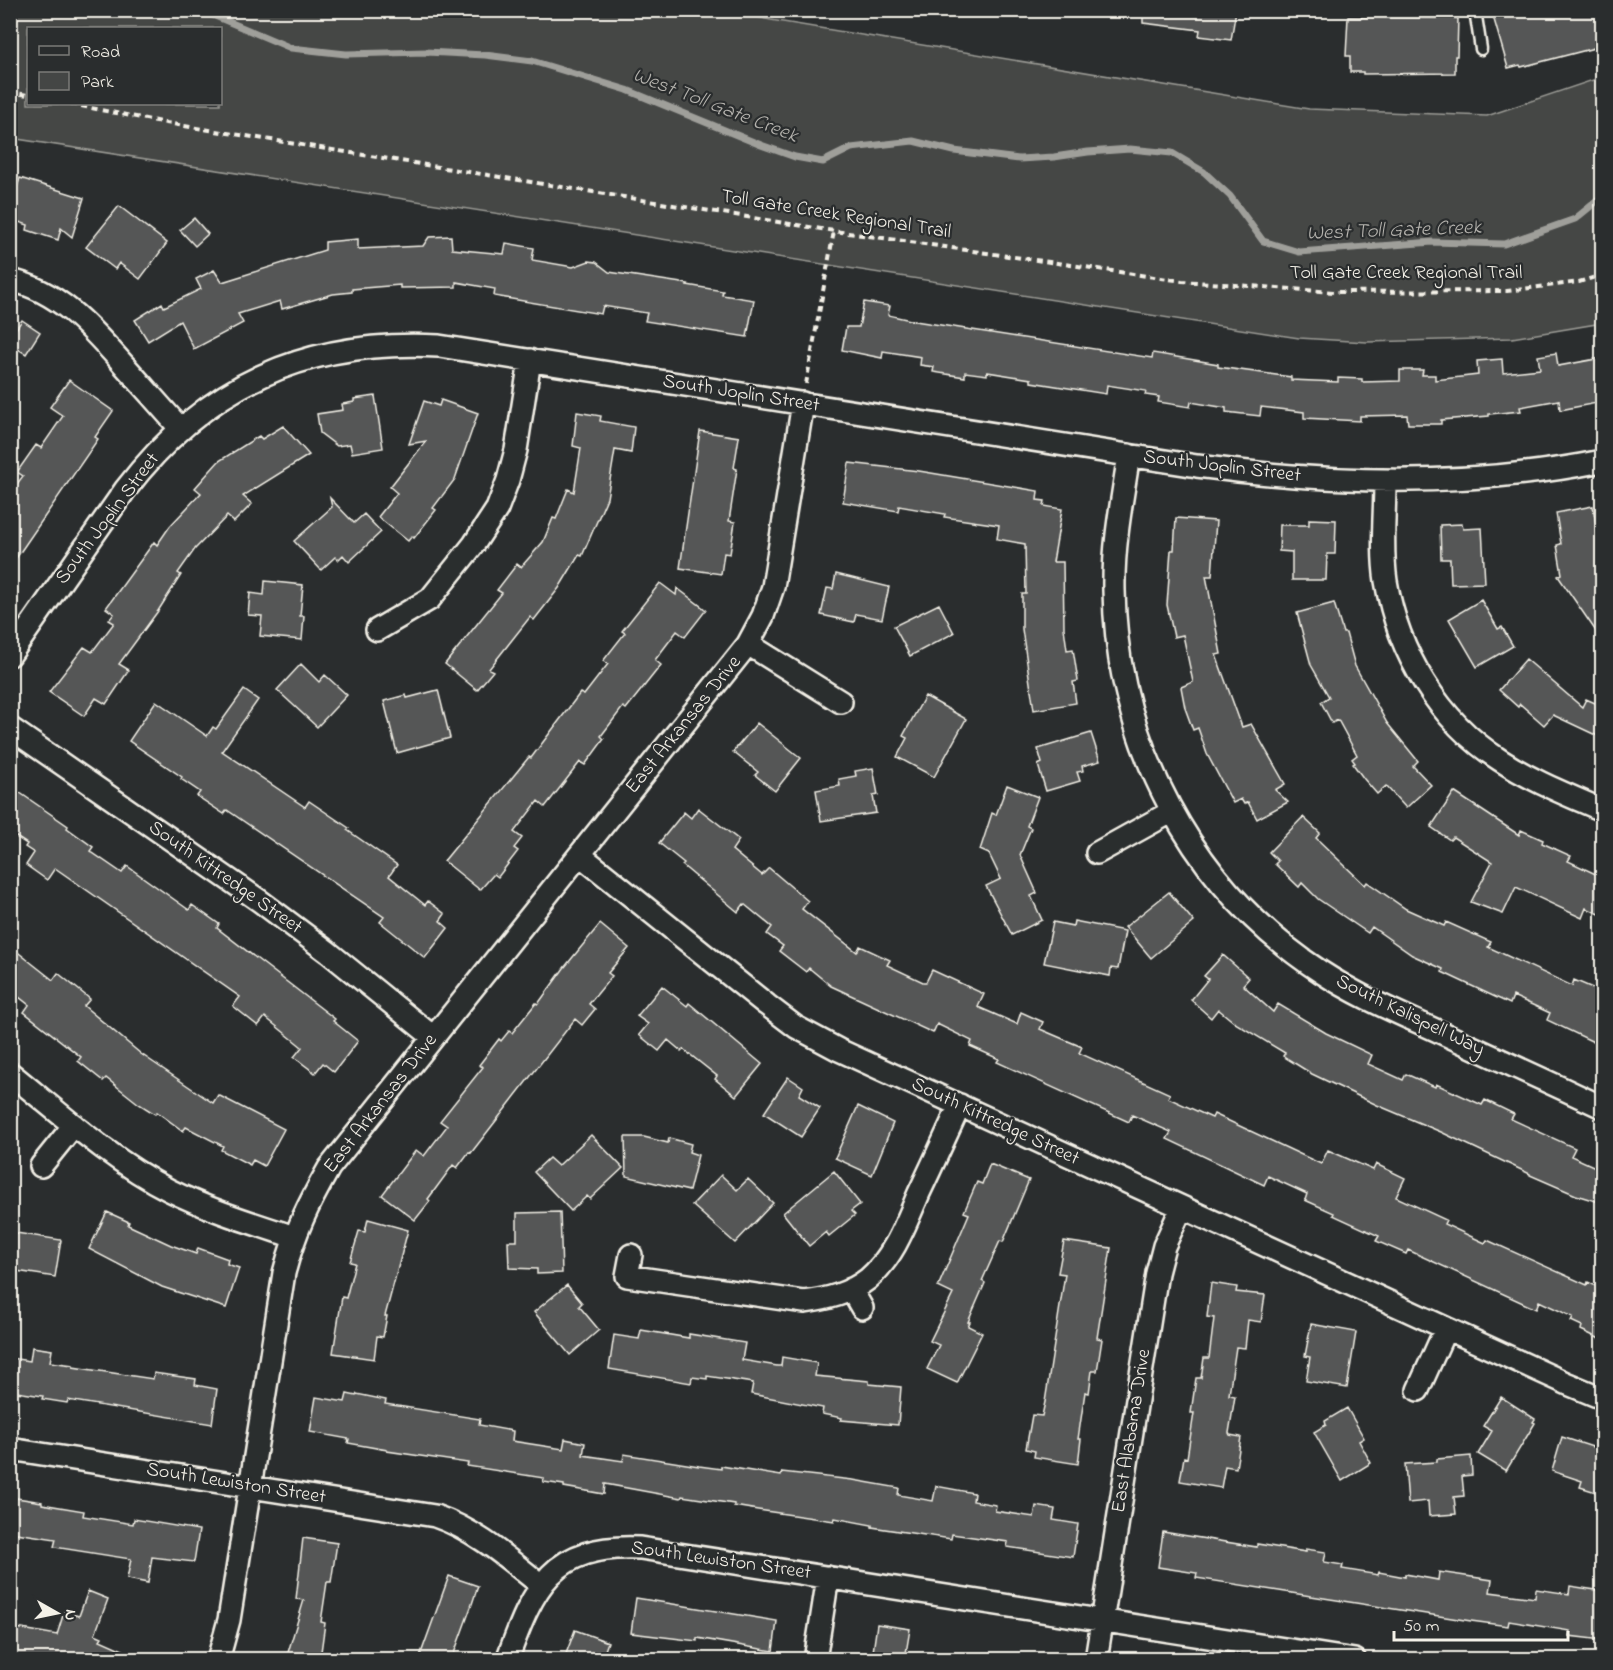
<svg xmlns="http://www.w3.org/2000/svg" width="1613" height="1670" font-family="'Indie Flower',sans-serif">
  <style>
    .green { fill: #444645; stroke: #9c9c96; stroke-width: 1.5; fill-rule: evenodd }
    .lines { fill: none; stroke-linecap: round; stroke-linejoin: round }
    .stream { stroke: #9f9f9a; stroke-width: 7 }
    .building { fill: #555756; stroke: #f4f1e8; stroke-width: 1.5 }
    .service-casing { stroke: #f4f1e8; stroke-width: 15 }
    .minor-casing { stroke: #f4f1e8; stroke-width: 26 }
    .path { stroke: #f4f1e8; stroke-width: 4; stroke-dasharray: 6 4.5; stroke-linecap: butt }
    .service { stroke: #2a2d2e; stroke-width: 10 }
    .minor { stroke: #2a2d2e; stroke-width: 21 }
    .labels { text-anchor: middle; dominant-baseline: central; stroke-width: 4.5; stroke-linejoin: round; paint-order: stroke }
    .street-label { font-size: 20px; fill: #f4f1e8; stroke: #2a2d2e }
    .water-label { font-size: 21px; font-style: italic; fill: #b5b3ae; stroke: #2a2d2e }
  </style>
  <rect width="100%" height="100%" fill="#2a2d2e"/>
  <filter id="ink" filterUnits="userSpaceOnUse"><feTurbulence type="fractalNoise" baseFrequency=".0167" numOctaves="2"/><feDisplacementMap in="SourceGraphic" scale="12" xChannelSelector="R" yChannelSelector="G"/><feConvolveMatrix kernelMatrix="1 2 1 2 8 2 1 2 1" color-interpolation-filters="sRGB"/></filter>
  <g filter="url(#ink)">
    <!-- green -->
    <path class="green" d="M10 11H728L771 20 1309 109 1487 116 1602 77V323L1512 338 1367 342 1299 338 11 138ZM28 28H220V104H28Z"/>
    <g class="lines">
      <!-- stream -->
      <path class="stream" d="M201 10 291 48 346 54 426 52 485 55 532 61 627 90 761 145 795 157 823 162 851 148 913 141 954 151 1019 159 1054 157 1088 152 1130 149 1172 153 1204 172 1230 196 1263 241 1299 252 1433 242 1504 244 1575 219 1602 197"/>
    </g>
    <!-- building -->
    <path class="building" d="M1143 10H1236L1231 40 1199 36 1200 30 1143 23Z
      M1513 10H1602V44L1597 46 1598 47 1521 67 1520 65 1508 68 1493 16Z
      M1348 17 1458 18 1457 56H1455V73L1363 74V72H1350V56H1346Z
      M20 178 84 198 72 237 61 228 58 240 27 230 28 225 10 219V209Z
      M119 206 167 243 140 279 119 263 115 269 86 247Z
      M194 218 208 234 195 246 180 230Z
      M451 236 452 249 504 254 506 243 534 248 532 260 573 267 589 261 596 262 609 272 688 284 687 285 723 291 722 295 754 300 747 337 645 321 647 313 603 306 601 314 494 296 495 289 456 282V287L400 288V285L352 289V292L333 294 282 309 280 301 238 314 243 323 194 349 180 321 148 341 135 320 162 303 164 307 201 289 196 279 214 270 222 282 325 250V242L358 239V249L423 246 429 237Z
      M864 302 890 306 888 315 915 321 1152 358 1153 353 1218 364V367L1291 377V380L1338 382V378L1362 379V382L1400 381V370H1423L1422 375H1435V380L1478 375 1477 361 1502 359 1503 373 1540 369 1538 356 1556 353 1558 366 1602 358V402L1560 410 1559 400 1520 407 1521 411 1489 414V416L1441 420V424H1408L1407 415 1360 416V421L1304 418V412L1261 407 1260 416 1226 412V408L1191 402 1190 407 1158 402 1159 397 1145 395 1146 391 1107 385 1106 394 1031 382V379L987 372V375L965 372V377L933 372 934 367 920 365 921 357 883 351 882 358 842 350 846 327H859Z
      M22 320 40 332 26 354 10 344V338Z
      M69 380 113 411 95 437 98 439 10 567V493L23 476 17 472 36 445 41 448 63 416 50 407Z
      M375 396 383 448 352 453 350 444 337 446 320 433 317 414 343 410 342 404 354 402V399Z
      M441 400 478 413 455 479 433 508 436 510 414 538 412 536 408 541 378 517 397 493 390 487 426 441 409 444 424 401 439 406Z
      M577 412 601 416 600 421 634 427 631 453 615 450 607 498 582 556 579 555 559 588 534 620 530 617 489 669 493 671 477 690 445 664 502 593 497 590 517 564 521 567 543 542 553 518 556 519 568 489 574 492 581 448 573 446Z
      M283 426 309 455 243 496 252 504 234 522 227 516 195 549 178 573 181 575 158 611 119 664 129 670 106 704 96 698 84 716 49 692 84 647 92 652 114 623 109 620 114 614 106 608 154 542 157 545 170 526 201 493 195 488 210 471 219 461 259 436 262 439Z
      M700 431 739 437 734 468 737 469 729 521 735 522 730 554 724 553 721 574 680 568Z
      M849 463 919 471 1038 491 1037 500 1045 501 1044 506 1062 509 1053 562H1063L1064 628 1067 650 1073 649 1078 681 1073 682 1076 703 1034 710 1022 629V594H1026L1025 544 997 539 999 525 944 517 945 514 899 506 898 511 843 502Z
      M330 498 354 523 364 514 381 532 349 562 343 555 338 560 335 557 321 570 294 541 332 507Z
      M1593 506 1602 562V640L1558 576 1562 574 1557 545 1561 544 1556 513Z
      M1176 518 1216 521 1212 576H1206L1221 654 1216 655 1242 727 1251 724 1285 784 1275 790 1288 802 1257 819 1248 802 1244 804 1241 799 1233 803 1207 754 1198 728 1193 730 1185 708 1181 687 1193 682 1183 635 1174 637 1167 605 1171 550H1174Z
      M1309 519 1336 520 1335 554H1327L1326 580H1292V552L1279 551 1280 525H1309Z
      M1462 524 1463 529 1482 528 1485 583 1451 584 1450 559H1441L1440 525Z
      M836 574 889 587 882 619 856 614 854 622 821 615 827 588 833 589Z
      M265 581 303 585 300 616H304L302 640 260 636 262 616 248 615 250 593 264 595Z
      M660 583 676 595 677 588 706 610 685 637 677 631 655 660 661 665 626 709 623 707 601 736 604 739 585 765 580 762 545 807 538 801 514 832 522 838 514 848 518 851 498 877 494 874 480 890 444 861 529 757 531 758 580 693 584 695 608 664 603 661 625 633 622 631Z
      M1481 600 1498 629 1502 627 1513 646 1477 667 1449 619Z
      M1334 603 1343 633H1346L1355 666 1387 723 1418 761 1413 766 1431 785 1406 808 1386 786 1377 794 1364 779 1353 764 1355 763 1352 759 1357 755 1338 720 1332 723 1321 702 1329 697 1311 665 1297 613Z
      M939 604 954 633 910 656 894 626Z
      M1526 659 1582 707 1586 699 1602 706V738L1553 715 1544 725 1520 704 1518 707 1499 690Z
      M301 664 319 682 325 675 347 695 317 727 277 690Z
      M244 690 258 700 222 751 305 807 309 801 349 828 347 830 397 865 389 876 425 905 428 901 445 914 440 921 448 928 425 958 380 922 384 917 227 810 224 814 197 796 200 792 181 779 182 777 129 741 156 701 207 736 213 727 216 729Z
      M438 690 450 738 397 753 384 701 406 695 407 698Z
      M925 696 966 719 934 777 897 757 907 738 903 736Z
      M757 723 801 758 775 791 755 775 758 772 733 752Z
      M1091 733 1100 761 1082 766 1083 771 1077 772 1080 781 1046 791 1038 765 1042 763 1038 749Z
      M873 768 878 795 873 796 876 813 821 821 816 790 840 786 839 779 856 776 855 771Z
      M1007 785 1038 797 1027 826 1031 828 1020 855 1037 893 1031 896 1042 920 1012 935 986 886 1001 879 989 854 980 850 992 813 996 815Z
      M10 786 68 826 67 828 93 847 90 851 122 873 127 866 189 910 192 905 219 924 217 928 335 1019 333 1021 358 1041 334 1072 323 1063 315 1073 294 1057 302 1047 265 1017 258 1026 233 1006 240 997 55 868 47 880 26 865 34 853 25 847 27 844 10 833Z
      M1454 792 1519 835 1521 830 1543 840 1542 843 1571 856 1568 861 1602 877V915L1586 908 1582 918 1516 887 1503 914 1471 902 1492 862 1453 837 1450 840 1431 827Z
      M698 808 739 840 732 850 762 875 769 868 808 901 802 909 857 952 860 946 890 960 887 965 923 982H926L932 970 984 994 978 1007 1017 1024 1021 1012 1043 1022 1040 1029 1082 1047 1079 1053 1170 1094 1168 1098 1212 1118 1214 1114 1321 1164 1328 1150 1373 1170 1376 1164 1405 1178 1396 1197 1446 1220 1444 1224 1485 1243 1487 1240 1587 1285 1588 1282 1602 1289V1340L1581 1330 1582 1326 1571 1321 1573 1317 1539 1301 1536 1309 1408 1250 1406 1254 1376 1241 1379 1236 1333 1215 1334 1213 1305 1200 1307 1194 1268 1176 1264 1185 1167 1139 1171 1132 1132 1115 1129 1122 997 1062 999 1059 970 1046 972 1041 937 1024 933 1033 831 986 809 968 806 972 779 951 783 946 767 934 772 927 744 904 738 912 682 865 684 863 659 843 684 812 691 818Z
      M1303 817 1320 833 1316 838 1365 885 1367 882 1406 909 1444 926 1446 922 1491 942 1488 947 1572 986 1574 980 1602 992V1046L1547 1020 1550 1013 1513 996 1510 1004 1442 972 1443 969 1412 955 1372 927 1368 933 1318 899 1302 883 1299 887 1275 864 1278 861 1269 852Z
      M1169 892 1194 922 1151 958 1125 927Z
      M1074 921 1125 931 1118 969 1111 968 1110 976 1044 963 1053 922 1073 926Z
      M600 924 629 948 608 973 612 976 589 1004 595 1009 582 1025 575 1019 471 1153 469 1152 457 1168 453 1165 428 1199 430 1201 415 1220 382 1195 416 1150 424 1156 447 1126 440 1121 483 1067 479 1065 499 1039 501 1041 509 1031 512 1033 536 1003 538 1004 564 968Z
      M10 946 53 980 58 973 90 999 84 1006 141 1054 213 1103 218 1095 284 1129 264 1166 253 1160 250 1165 221 1150 223 1146 186 1127 183 1131 157 1112 155 1114 139 1104 106 1078 103 1081 78 1061 81 1057 24 1012 29 1005 10 990Z
      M1223 955 1249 978 1243 985 1273 1012 1278 1004 1326 1033 1372 1055 1368 1064 1403 1080 1406 1074 1435 1087 1436 1084 1482 1105 1485 1100 1514 1114 1511 1119 1575 1148 1571 1156 1602 1170V1203L1576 1195 1530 1175V1174L1441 1132 1377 1105 1312 1074 1283 1056 1285 1053 1235 1023 1218 1009 1211 1018 1191 1000 1208 979 1204 976Z
      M662 986 687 1006 689 1003 762 1064 736 1096 715 1079 717 1076 683 1049 681 1051 668 1040 659 1051 639 1035 648 1024 637 1016Z
      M788 1077 803 1087 799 1095 820 1108 801 1137 764 1113Z
      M858 1106 893 1123 872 1175 835 1158Z
      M591 1135 623 1168 590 1199 587 1196 571 1211 534 1172 549 1158 558 1166Z
      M625 1137H644L668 1143 669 1138 691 1144 689 1152 698 1155 689 1191 626 1176Z
      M990 1164 1029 1180 1003 1242 1000 1241 982 1281 985 1283 968 1322H970L968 1326 982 1333 957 1383 927 1369 939 1345 930 1341 953 1294 938 1287 969 1214 964 1212 977 1182 982 1184Z
      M834 1171 860 1204 851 1211 855 1215 829 1236 826 1232 809 1246 783 1213Z
      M721 1175 737 1190 748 1179 773 1203 735 1243 692 1205Z
      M107 1212 129 1222 128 1225 171 1245 196 1254 198 1248 228 1259 227 1264 239 1268 226 1308 162 1287 89 1249Z
      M560 1212 562 1273 537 1274V1269L509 1268 508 1241H517V1213Z
      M368 1219 408 1230 385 1316H387L383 1337 377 1336 374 1359 333 1353 342 1297 346 1298 355 1263 350 1262 359 1231 365 1232Z
      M10 1232 61 1240 55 1277 10 1270Z
      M1064 1241 1111 1248 1097 1338 1102 1339 1097 1371H1092L1089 1393 1085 1392 1078 1439H1081L1078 1464 1034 1457 1035 1451 1026 1449 1032 1415 1042 1416 1045 1402 1065 1274 1058 1273Z
      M1211 1283 1237 1287 1236 1292 1265 1295 1261 1322 1248 1320 1245 1348 1236 1347 1229 1395 1235 1396 1229 1433 1230 1435 1241 1437 1236 1468 1225 1466 1221 1488 1180 1481 1184 1457 1187 1458 1194 1413H1191L1196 1378H1201L1204 1358H1209L1214 1318 1207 1317Z
      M567 1285 582 1303 579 1306 599 1330 570 1355 534 1312Z
      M1311 1324 1356 1332 1347 1388 1306 1381 1310 1357 1305 1356Z
      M641 1330 689 1338V1334L745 1343 742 1360 777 1366H781L782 1357 817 1363 815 1376 869 1381V1384L901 1387 898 1425 841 1420 842 1418 822 1414 823 1408 751 1394 753 1383 707 1376V1379L692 1377 691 1383 609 1369 614 1335 639 1339Z
      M32 1347 52 1350 50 1362 73 1365V1367L153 1379 154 1373 196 1379 195 1385 217 1389 212 1424 68 1400 67 1403 42 1399 43 1396 10 1391V1358L30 1361Z
      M347 1394 356 1396 357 1394 386 1400 385 1404 480 1419 479 1425 513 1431 512 1441 563 1449 565 1439 585 1443 583 1455 623 1461 624 1454 699 1466 721 1469V1466L781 1476 782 1472 853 1480 899 1488 898 1495 933 1501 936 1486 974 1493 973 1501 996 1505 995 1511 1034 1517 1036 1506 1055 1509 1053 1520 1078 1524 1073 1557 1007 1547 1008 1542 952 1534 951 1539 872 1527V1525L835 1518 834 1521 758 1510 734 1506V1504L682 1496 681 1498 605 1484 604 1494 564 1487V1485L543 1482 544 1478 467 1466 468 1463 387 1451V1450L348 1443 349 1439 310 1432 316 1397 345 1402Z
      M1501 1397 1535 1419 1533 1422 1535 1423 1506 1471 1478 1454 1492 1431 1483 1426Z
      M1347 1408 1364 1438 1359 1441 1371 1463 1342 1481 1314 1432 1326 1425 1325 1421Z
      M1562 1437 1602 1450V1494L1580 1487 1582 1481 1552 1471Z
      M1471 1456 1472 1475 1462 1476 1464 1496 1454 1497 1456 1514 1429 1516 1428 1501 1408 1503 1405 1464 1437 1462V1459Z
      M10 1497 42 1502V1504L84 1511 83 1516 133 1524 134 1519 199 1530 194 1562 152 1557 148 1583 127 1579 131 1559 54 1547 56 1539 10 1532Z
      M1163 1532 1257 1547V1544L1306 1552V1549L1326 1552 1324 1562 1343 1565 1342 1569 1378 1575 1379 1572 1405 1577V1574L1438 1580 1439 1572 1492 1580 1490 1592 1535 1598 1536 1589 1569 1594 1570 1586 1602 1591V1640L1569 1636 1570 1631 1509 1621 1508 1626 1471 1621 1196 1578 1197 1573 1158 1567Z
      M303 1538 337 1543 331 1582H327L321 1622 325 1623 320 1659H286L304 1600 296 1599Z
      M449 1576 478 1586 471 1607 452 1659H419Z
      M88 1591 108 1599 95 1634 102 1637 100 1640 143 1659H10V1627L57 1635 64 1612 79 1616Z
      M636 1598 777 1621 773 1651 697 1638V1641L631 1633Z
      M877 1624 910 1629 905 1659H872Z
      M575 1630 608 1642 602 1659H564Z"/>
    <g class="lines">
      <!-- service casing -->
      <g class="service-casing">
        <path id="service" d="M1475 10 1481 49"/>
      </g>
      <!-- minor casing -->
      <g class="minor-casing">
        <path id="minor" d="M10 280C60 291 92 329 124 365 143 386 161 407 180 428
          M1129 455C1122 500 1113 545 1114 590 1116 742 1192 888 1321 972 1359 997 1401 1014 1442 1033 1496 1058 1549 1082 1602 1107
          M1385 481C1385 514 1381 549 1386 581 1398 653 1439 721 1500 760 1532 781 1568 795 1602 810
          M377 630 430 599 474 544 497 509 508 480 516 450 530 360
          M748 644 841 702
          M10 655 125 490C206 384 306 339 439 346L1197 466C1332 484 1469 488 1602 461
          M10 728 260 901 328 952 433 1037
          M1097 853 1171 812
          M580 855 767 1005 796 1027 839 1050 1568 1384 1602 1398
          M10 1073C61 1114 111 1160 169 1190 209 1210 252 1223 294 1237
          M41 1166 74 1125
          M631 1255 627 1276 804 1302C827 1299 849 1294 868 1279 894 1257 906 1223 919 1193 933 1164 946 1135 960 1105
          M851 1289 862 1308
          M1418 1390 1446 1328
          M10 1449 435 1516C476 1530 507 1558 541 1585
          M218 1660 229 1620 284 1273C295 1231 308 1205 329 1168L748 644 763 616 773 587 803 403
          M507 1660C534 1586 552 1544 640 1548L1355 1660
          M815 1660 828 1577
          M1096 1660 1157 1273 1164 1246 1182 1207"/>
      </g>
      <!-- path -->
      <path class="path" d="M10 92 28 95
        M71 104 166 123 834 231 1182 281 1333 292 1507 291 1579 282 1602 275
        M806 384 834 231"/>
      <!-- service -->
      <use href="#service" class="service"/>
      <!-- minor -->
      <use href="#minor" class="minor"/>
    </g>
  </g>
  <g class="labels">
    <!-- street labels -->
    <g class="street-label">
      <text transform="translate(836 215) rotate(9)">Toll Gate Creek Regional Trail</text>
      <text x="1406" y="273">Toll Gate Creek Regional Trail</text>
      <text transform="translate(741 394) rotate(9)">South Joplin Street</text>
      <text transform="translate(1222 467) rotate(7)">South Joplin Street</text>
      <text transform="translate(108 519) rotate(-53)">South Joplin Street</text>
      <text transform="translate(684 725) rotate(-51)">East Arkansas Drive</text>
      <text transform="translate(225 878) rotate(35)">South Kittredge Street</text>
      <text transform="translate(1410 1016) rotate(26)">South Kalispell Way</text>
      <text transform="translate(381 1104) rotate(-52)">East Arkansas Drive</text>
      <text transform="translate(995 1122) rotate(25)">South Kittredge Street</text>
      <text transform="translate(1132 1431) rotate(-81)">East Alabama Drive</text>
      <text transform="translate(236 1484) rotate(9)">South Lewiston Street</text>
      <text transform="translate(721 1561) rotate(8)">South Lewiston Street</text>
    </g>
    <!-- water labels -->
    <g class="water-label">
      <text transform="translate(715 106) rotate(21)">West Toll Gate Creek</text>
      <text transform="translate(1394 231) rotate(-2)">West Toll Gate Creek</text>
    </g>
  </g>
  <!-- margin -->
  <rect width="1613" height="1670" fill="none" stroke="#2a2d2e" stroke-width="36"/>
  <rect x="18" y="18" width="1577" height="1634" fill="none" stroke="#f4f1e8" stroke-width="2" filter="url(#ink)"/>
  <!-- legend -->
  <rect x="27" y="27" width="195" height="78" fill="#2a2d2e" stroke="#7b7b78" stroke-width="1.5"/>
  <rect x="39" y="46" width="30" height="9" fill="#2a2d2e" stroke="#7b7b78" stroke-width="1.5"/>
  <text x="81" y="57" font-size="18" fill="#f4f1e8">Road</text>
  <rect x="39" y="72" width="30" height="18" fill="#444645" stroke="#7b7b78" stroke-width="1.5"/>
  <text x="81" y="87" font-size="18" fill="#f4f1e8">Park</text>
  <!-- north arrow -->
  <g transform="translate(57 1613) rotate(99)" stroke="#2a2d2e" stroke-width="4.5" paint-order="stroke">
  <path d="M0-4.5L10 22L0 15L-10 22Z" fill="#f4f1e8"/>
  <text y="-9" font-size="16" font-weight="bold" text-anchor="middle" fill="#f4f1e8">N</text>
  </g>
  <!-- scale -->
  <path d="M1394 1631v9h174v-9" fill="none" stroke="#f4f1e8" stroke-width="3"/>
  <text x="1403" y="1631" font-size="18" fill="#f4f1e8" stroke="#2a2d2e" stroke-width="4.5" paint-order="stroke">50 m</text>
</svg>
